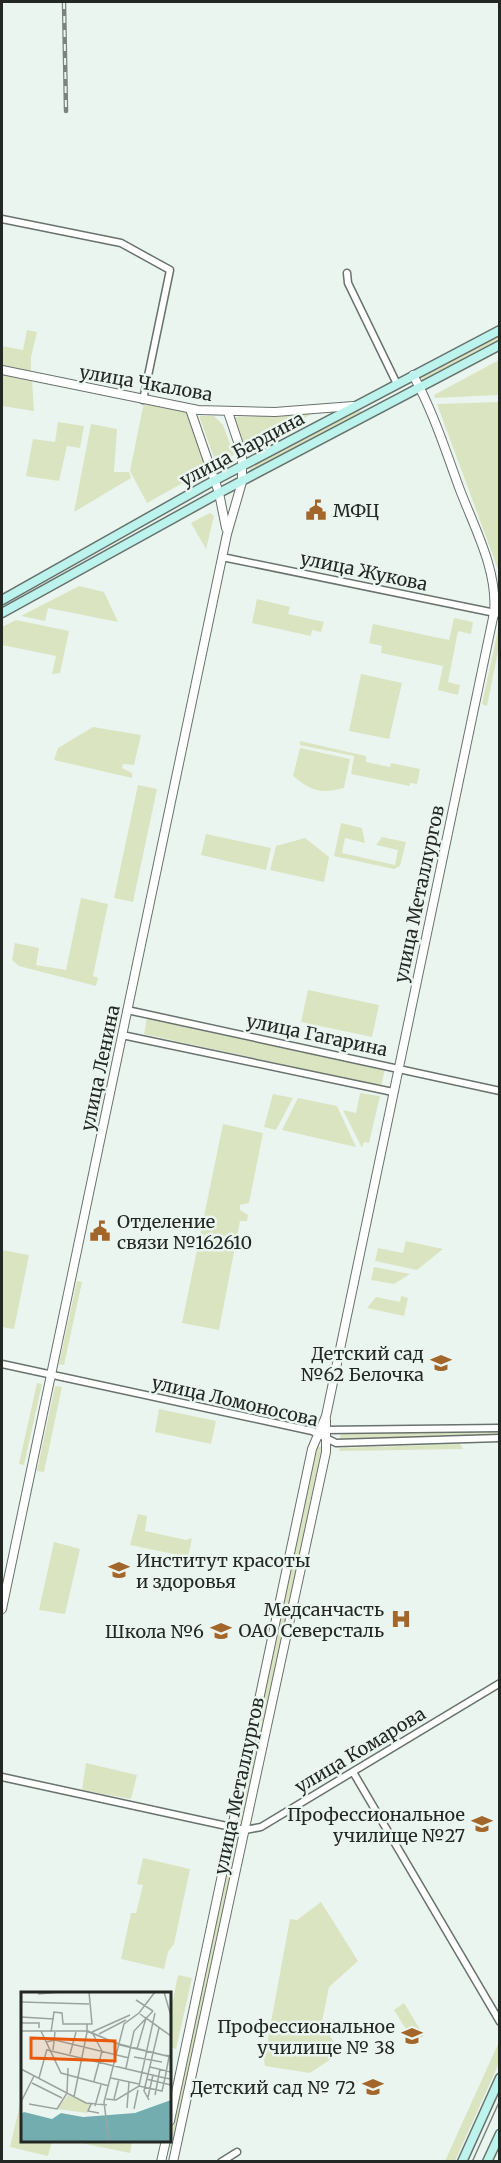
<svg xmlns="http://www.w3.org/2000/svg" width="501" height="2163" font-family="Merriweather,serif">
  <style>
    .green { fill: #dae4c1 }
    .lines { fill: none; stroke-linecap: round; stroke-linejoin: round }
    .minor-casing { stroke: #69726d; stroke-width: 9 }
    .tertiary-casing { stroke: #69726d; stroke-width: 10 }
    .secondary-casing { stroke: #69726d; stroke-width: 11 }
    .minor { stroke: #fff; stroke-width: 6 }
    .tertiary { stroke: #fff; stroke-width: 8 }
    .secondary { stroke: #bcf4ed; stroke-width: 8 }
    .tram { stroke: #7c837e; stroke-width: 1.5 }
    .rail-casing { stroke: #7c837e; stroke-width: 4.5 }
    .rail { stroke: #ebf5ef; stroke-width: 2; stroke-dasharray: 7; stroke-linecap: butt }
    .labels { text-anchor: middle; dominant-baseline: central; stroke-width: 5; stroke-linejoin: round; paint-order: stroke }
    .street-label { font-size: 18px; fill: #242825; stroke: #ebf5ef }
    .poi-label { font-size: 18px; fill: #242825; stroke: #ebf5ef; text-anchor: end }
    .inset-road { fill: none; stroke: #9ba39e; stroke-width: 1.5 }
    .view { fill: #e8590c; fill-opacity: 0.15; stroke: #e8590c; stroke-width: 3 }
    .inset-edge { fill: none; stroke: #242825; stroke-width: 3 }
  </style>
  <rect width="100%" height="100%" fill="#ebf5ef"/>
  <!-- green -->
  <path class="green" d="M27 330 37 332 31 357V374L2 368V346L23 350Z
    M499 335V341L423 382 421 378Z
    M499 360V395L435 398 434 395Z
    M2 372 32 379 34 411 2 406Z
    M144 402 188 411 208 469 147 503 130 471Z
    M499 402H500L499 572 437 404Z
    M360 410 362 414 251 473 249 468Z
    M312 414 242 450 232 424 235 417Z
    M199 416H214L223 425 234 455 216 463Z
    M58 422 84 426 80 448 67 446 59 481 26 476 33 439 55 442Z
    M91 424 117 429 114 472H129L131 478 74 512Z
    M210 513 214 516 206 549 191 523Z
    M79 586 104 592 118 622 48 608 45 621 21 616Z
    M257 599 290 607 288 614 324 622 321 632 312 630 311 636 252 623Z
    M454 618 473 622 471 634 458 631 448 682 460 685 458 695 438 690 443 666 381 653 382 646 369 643 373 624 449 640Z
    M16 620 69 631 60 673 52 674 56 656 2 645V627Z
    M498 630 499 646 487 706 482 704Z
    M361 674 402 683 389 739 349 731Z
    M93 727 141 735 134 765 123 764 122 768 132 773V778L54 760 58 748Z
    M300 741 366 756V762L390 767 391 763 420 769 417 784 410 783V786L351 774 354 756 300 745Z
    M300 748 350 759 344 788C319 794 312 791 293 776Z
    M138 785 157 789 133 902 114 898Z
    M341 823 362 828 365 843 345 838 342 853 395 865 398 850 376 845 382 837 406 842 400 866 394 869 334 856Z
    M206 834 271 848 266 870 201 855Z
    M305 838 329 857 324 882 270 870 276 846Z
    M81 898 108 904 93 976 98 978 96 986 19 966 12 960 15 943 39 948 36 965 66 970Z
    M308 990 379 1005 372 1037 301 1022Z
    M147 1018 385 1069 381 1086 144 1034Z
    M360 1093 380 1096 369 1143 364 1142 362 1148 343 1110 356 1113Z
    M273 1094 293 1098 276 1130 264 1127Z
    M298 1098 337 1106 356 1147 282 1130Z
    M223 1124 263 1133 249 1203 240 1205V1210L248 1215 247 1221H240L219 1330 182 1323Z
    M406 1241 443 1249 417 1270 375 1261 378 1248 403 1253Z
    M2 1250 29 1255 14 1329 2 1327Z
    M374 1267 410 1274 394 1284 371 1280Z
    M77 1281 82 1282 64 1365 59 1364Z
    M401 1296 408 1298 404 1316 367 1308 376 1297 400 1302Z
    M37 1383 42 1384 24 1465 19 1464Z
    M55 1386 62 1387 44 1472 37 1471Z
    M159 1409 216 1421 211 1444 155 1432Z
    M499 1431V1436L340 1439 341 1433Z
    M460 1444 463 1449 339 1451 340 1448Z
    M317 1446 322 1447 242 1824 237 1823Z
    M138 1514 147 1516 145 1531 186 1540 192 1538 188 1557 130 1545Z
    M54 1542 80 1549 65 1614 39 1610Z
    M86 1763 137 1775 131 1799 82 1790Z
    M235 1831 241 1832 171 2149 167 2145Z
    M143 1858 190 1869 174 1944 168 1952 164 1969 121 1959 131 1913H136L143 1885 137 1884Z
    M321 1902 358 1961 329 1987 322 2022 340 2053 310 2073 265 2066 264 2060 290 1919 297 1920Z
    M178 1975 192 1978 176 2049 170 2047V2015Z
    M404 2003 424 2036 414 2042 394 2010Z
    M499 2042V2063L455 2161H445Z
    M20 2104 22 2105V2140L52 2141 48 2156 10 2147Z
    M82 2140H132V2141L130 2153 81 2143Z"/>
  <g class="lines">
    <!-- minor casing -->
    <g class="minor-casing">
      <path id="minor" d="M2 219 121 243 170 270 143 400
        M347 273 348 283 397 384
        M222 557 500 614
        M127 1010 500 1091
        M122 1035 393 1092
        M2 1364 312 1431 336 1443 500 1438
        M324 1430 500 1428
        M353 1772 500 2022
        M2 1777 245 1830 261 1827 500 1683
        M221 2162 237 2152"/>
    </g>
    <!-- tertiary casing -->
    <g class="tertiary-casing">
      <path id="tertiary" d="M2 370 198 410 275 412 353 406
        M190 409 219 493 226 528
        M2 1609 227 534 242 482V454L228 412
        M170 2121 312 1449 326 1416 494 613C498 571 475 529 460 490 446 452 433 411 413 375
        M161 2162 166 2140
        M173 2162 326 1452V1420"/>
    </g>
    <!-- secondary casing -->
    <g class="secondary-casing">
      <path id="secondary" d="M2 600 206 485 500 330
        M2 613 219 493 500 345
        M462 2162 500 2078
        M487 2162 500 2134"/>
    </g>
    <!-- minor -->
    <use href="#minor" class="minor"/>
    <!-- tertiary -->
    <use href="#tertiary" class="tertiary"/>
    <!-- secondary -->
    <use href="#secondary" class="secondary"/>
    <!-- tram -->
    <path class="tram" d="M472 2162 500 2100"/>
    <!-- rail casing -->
    <g class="rail-casing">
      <path id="rail" d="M64 2 66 111"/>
    </g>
    <!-- rail -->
    <use href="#rail" class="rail"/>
  </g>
  <!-- icons -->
  <defs>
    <g id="civic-bare" transform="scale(1.62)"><path d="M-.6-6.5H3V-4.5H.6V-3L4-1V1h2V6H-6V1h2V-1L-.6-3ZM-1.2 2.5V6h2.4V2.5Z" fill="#a2652a" stroke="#ebf5ef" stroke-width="2.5" paint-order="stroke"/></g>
    <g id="school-bare" transform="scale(1.62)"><path d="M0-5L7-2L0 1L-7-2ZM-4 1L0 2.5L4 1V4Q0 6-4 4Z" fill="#a2652a" stroke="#ebf5ef" stroke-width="2.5" paint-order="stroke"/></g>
    <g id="university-bare" transform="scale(1.62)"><path d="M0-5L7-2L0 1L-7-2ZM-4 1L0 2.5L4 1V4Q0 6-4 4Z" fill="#a2652a" stroke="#ebf5ef" stroke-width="2.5" paint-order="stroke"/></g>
    <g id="hospital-bare" transform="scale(1.62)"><path d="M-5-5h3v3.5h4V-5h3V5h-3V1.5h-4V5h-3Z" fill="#a2652a" stroke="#ebf5ef" stroke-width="2.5" paint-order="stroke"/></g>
  </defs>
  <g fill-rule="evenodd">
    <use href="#civic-bare" x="316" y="510"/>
    <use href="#civic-bare" x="100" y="1231"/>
    <use href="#school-bare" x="441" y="1363"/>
    <use href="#university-bare" x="119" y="1570"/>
    <use href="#hospital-bare" x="401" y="1619"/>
    <use href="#school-bare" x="221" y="1631"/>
    <use href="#university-bare" x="482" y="1824"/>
    <use href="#university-bare" x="412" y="2036"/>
    <use href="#school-bare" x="373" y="2087"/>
  </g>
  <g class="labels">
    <!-- street labels -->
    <g class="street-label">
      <text transform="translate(146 383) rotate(10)">улица Чкалова</text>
      <text transform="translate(242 449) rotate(-28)">улица Бардина</text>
      <text transform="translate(364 571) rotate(12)">улица Жукова</text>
      <text transform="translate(419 894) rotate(-78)">улица Металлургов</text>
      <text transform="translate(317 1035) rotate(12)">улица Гагарина</text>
      <text transform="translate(100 1068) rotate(-78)">улица Ленина</text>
      <text transform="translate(235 1401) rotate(13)">улица Ломоносова</text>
      <text transform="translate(360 1750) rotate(-31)">улица Комарова</text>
      <text transform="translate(239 1786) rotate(-78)">улица Металлургов</text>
    </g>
    <!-- poi labels -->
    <g class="poi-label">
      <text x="333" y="510" text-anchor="start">МФЦ</text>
      <text x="117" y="1221" text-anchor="start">Отделение<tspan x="117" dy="21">связи №162610</tspan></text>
      <text x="424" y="1353">Детский сад<tspan x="424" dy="21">№62 Белочка</tspan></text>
      <text x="136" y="1560" text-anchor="start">Институт красоты<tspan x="136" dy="21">и здоровья</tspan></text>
      <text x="384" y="1609">Медсанчасть<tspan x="384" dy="21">ОАО Северсталь</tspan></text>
      <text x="204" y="1631">Школа №6</text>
      <text x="465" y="1814">Профессиональное<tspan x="465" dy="21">училище №27</tspan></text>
      <text x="395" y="2026">Профессиональное<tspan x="395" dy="21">училище № 38</tspan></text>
      <text x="356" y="2087">Детский сад № 72</text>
    </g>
  </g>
  <!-- overview -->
  <g transform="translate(21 1992)">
    <rect width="150" height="150" fill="#ebf5ef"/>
    <path d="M47 103 71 113 66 121 36 117Z" fill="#dae4c1"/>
    <path d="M150 108V150L0 149V122L3 120 31 127 40 121 62 125 114 121Z" fill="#73adaf"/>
    <path class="inset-road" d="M143 0 150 24M17 2 40 0M115 8 132 19M0 10 68 12M119 22 150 44M0 25 33 27M0 31H18V36M0 39H67L99 53 150 65M0 39H65L98 52 142 63 150 64V57M20 39 40 81 88 94M66 39V32H71L68 0M30 40 33 20 41 21 42 32H66M71 40 109 23M72 42 81 59 73 89M78 42 105 28M25 50 34 48 108 66M116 57 125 26 150 44M26 58 144 86 148 65M32 58 34 40M49 62 55 40M113 65 141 70M129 75 150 80M105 76 113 39 132 19M0 77 65 111 86 113M18 86 26 57M90 86 118 92M125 87 150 93M11 91 41 106M118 94 134 21M134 103 139 77M53 105 66 40M127 105 132 83M85 107 95 108 118 94 141 99 144 86 150 87M93 107 98 87M128 108 123 99 138 36M0 110 13 84M8 112 36 117 46 101 47 76M70 112 67 119 78 121M74 114 80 93M106 116 108 90M113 117 117 98M88 150 83 110 103 32 118 21 134 0"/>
    <path class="view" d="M10 46 94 49V69L10 66Z"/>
    <rect width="150" height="150" class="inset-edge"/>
  </g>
  <!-- border -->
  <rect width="501" height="2163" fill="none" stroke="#242825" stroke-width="6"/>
</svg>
